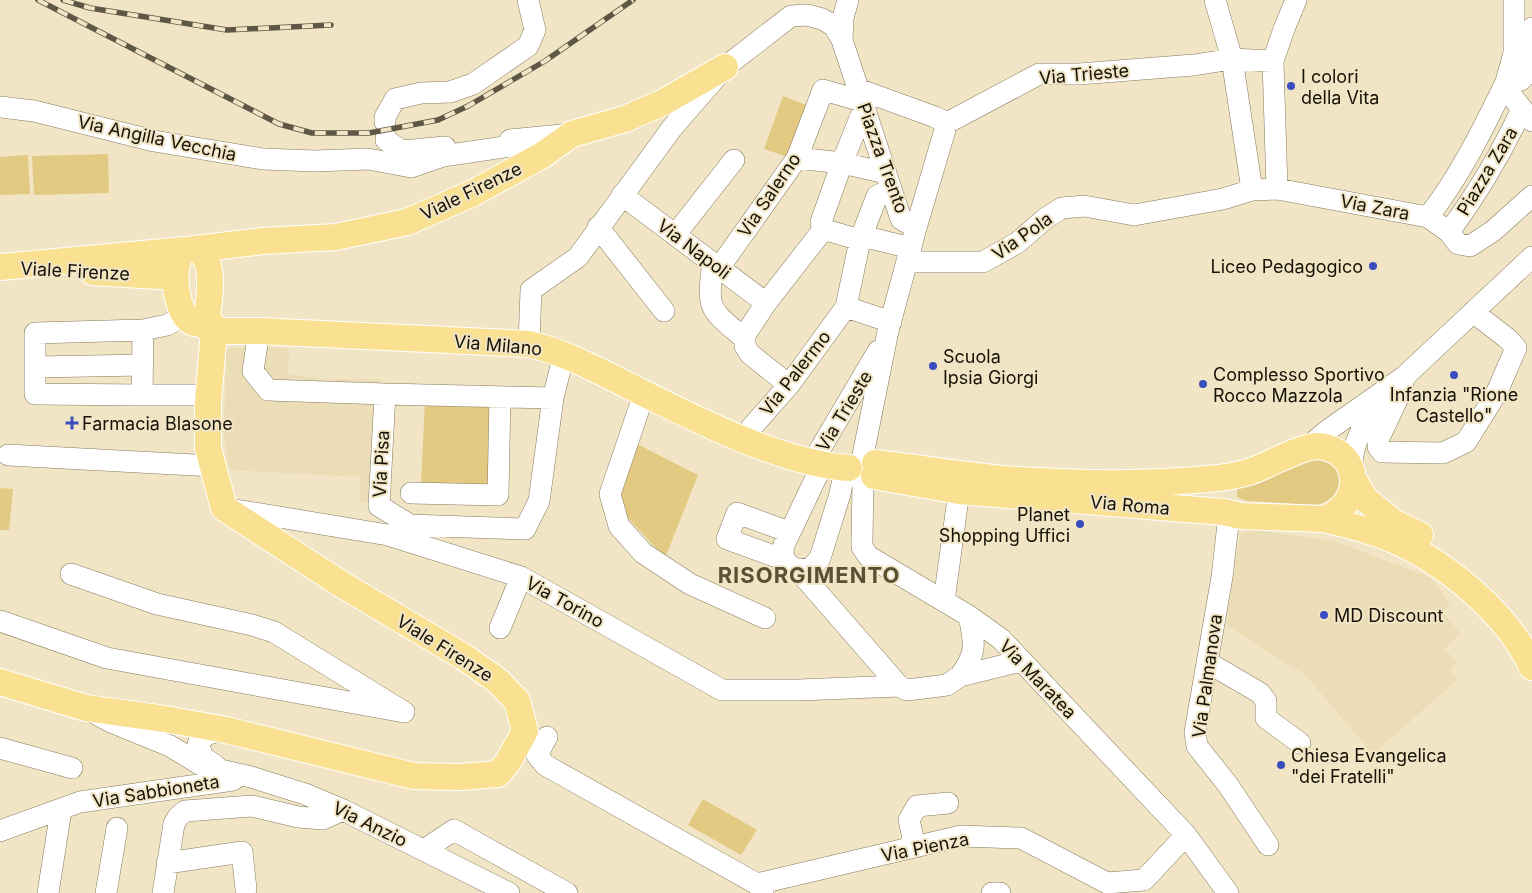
<svg xmlns="http://www.w3.org/2000/svg" width="1532" height="893" font-family="Inter,sans-serif">
  <style>
    .built { fill: #ebddb5 }
    .green { fill: #e3ca83 }
    .lines { fill: none; stroke-linecap: round; stroke-linejoin: round }
    .minor-casing { stroke: #857a5c; stroke-width: 22 }
    .major-casing { stroke: #fff; stroke-width: 28 }
    .minor { stroke: #fff; stroke-width: 21 }
    .major { stroke: #fae191; stroke-width: 26 }
    .rail-casing { stroke: #5e5745; stroke-width: 5.5 }
    .rail { stroke: #f1e5c5; stroke-width: 4; stroke-dasharray: 11; stroke-linecap: butt }
    .poi-dot { fill: #3a4dbf; stroke: #f1e5c5; stroke-width: 2 }
    .labels { text-anchor: middle; dominant-baseline: central; stroke-width: 4; stroke-linejoin: round; paint-order: stroke }
    .street-label { font-size: 18px; fill: #161207; stroke: #f1e5c5 }
    .poi-label { font-size: 18px; fill: #161207; stroke: #f1e5c5; text-anchor: start }
    .district-label { font-size: 22px; font-weight: bold; letter-spacing: 1px; fill: #5a5034; stroke: #f1e5c5 }
  </style>
  <rect width="100%" height="100%" fill="#f1e5c5"/>
  <!-- built -->
  <path class="built" d="M246 347 289 348 288 374 322 379H381L374 503 359 502 361 477 228 470 224 430 226 349Z
    M1249 529 1334 541 1431 578 1450 603 1443 612 1460 633 1445 649 1457 663 1450 670 1458 679 1373 754 1312 683 1302 673 1226 625 1239 540 1243 532Z"/>
  <!-- green -->
  <path class="green" d="M783 96 809 106 791 158 764 149Z
    M108 154 109 193 34 195 32 156Z
    M28 155 30 194 0 195V157Z
    M425 402 490 405 488 487 421 485Z
    M637 444 698 475 665 558 616 505Z
    M1309 457 1331 461C1334 465 1339 470 1340 475 1343 490 1331 502 1317 505L1246 501 1237 497V490L1239 486Z
    M0 488 13 489 9 530H0Z
    M703 799 757 830 741 855 688 825Z"/>
  <g class="lines">
    <!-- minor casing -->
    <g class="minor-casing">
      <path id="minor" d="M1215 0 1232 59 1252 190
        M1514 0V53L1506 82 1521 80 1527 74 1532 28
        M842 40 843 18 848 0
        M858 89 935 117 947 123
        M0 107 34 111 154 141 263 159 315 161 368 159 411 167 443 156 518 145 526 147 528 157 525 165
        M864 108 842 163 886 173
        M385 122V117L395 99 421 93 450 92 473 84 528 46 535 30 528 0
        M947 123 1039 74H1079L1194 65 1232 59 1273 61
        M386 138V140L402 151 445 147
        M510 140 572 134
        M797 158 842 163 821 222 822 227 826 230 860 240 877 196 891 189
        M1277 189 1273 61 1284 29 1296 0
        M622 195 766 303 745 335V346L750 354 789 385
        M1428 217C1460 176 1483 129 1506 82L1510 94 1532 121
        M598 227 664 311
        M1449 232C1477 194 1502 152 1522 109
        M675 235 734 160
        M862 236 911 248
        M908 262H983L1017 243 1046 218 1062 208 1084 206 1134 215 1223 199 1252 190 1277 189 1428 217 1449 232 1458 244 1470 246 1493 231 1532 196
        M713 263C706 311 710 309 745 339
        M719 268 797 158 823 90 862 101
        M766 303 819 235
        M846 307 891 322
        M143 330 142 395 35 394V333L143 330 167 325 183 316
        M259 331 253 371 268 390 385 394
        M529 344 531 290 578 257 672 128 725 67 791 16 807 15 822 19 834 26 842 40 901 219 916 228
        M35 367 143 365
        M1405 376 1397 400 1378 440V447L1382 452 1443 453 1466 442 1496 394 1516 348 1508 339 1473 312
        M644 394 610 494 619 526 643 553 690 584 765 618
        M142 395H209
        M553 398 385 394 379 506 410 525 525 529 539 501 553 398 564 354
        M745 439 751 428 789 385 846 307 860 240
        M1308 447 1328 430 1405 376 1532 257
        M8 455 213 466
        M863 455 888 331 916 228 947 123
        M812 463 878 351
        M822 465 784 545C781 557 786 565 798 570L811 568 820 558 840 494 845 468
        M1352 470C1351 442 1366 419 1383 399
        M863 482 862 540V547L868 556 969 616 1001 639 1186 835 1228 893
        M411 493 498 495 500 397
        M230 509 388 535 521 577 722 690H799L899 686 907 690 947 685 960 676 1021 661
        M1229 515 1222 577 1195 732 1197 746 1228 785 1268 845
        M785 560 727 539 737 513 789 532
        M798 570 899 686
        M944 601 959 491
        M0 621 107 658 404 712 274 632 252 625 157 604 71 574
        M500 628 521 577
        M1207 662 1260 693 1266 701V718L1300 743
        M960 676C977 653 975 644 969 616
        M96 714 111 722 170 746 198 763 216 772 225 771 251 777 305 794 343 810 509 893
        M547 737 537 755 545 765 757 884
        M0 748 72 768
        M216 766 203 757 198 744C204 733 214 732 226 730
        M0 831 80 802 233 780
        M915 847 909 820 917 806 948 803
        M424 850 454 830 567 893
        M167 863 242 852 246 889
        M48 893 61 810
        M106 893 117 828
        M163 893 174 824 178 817 185 811 252 806 298 817 323 819 343 810
        M763 893 757 884 961 836 1021 838 1107 883 1144 880 1186 835
        M992 893H1000"/>
    </g>
    <!-- major casing -->
    <g class="major-casing">
      <path id="major" d="M194 249 263 241 336 237 407 222 471 194 541 156 572 134 625 119 662 103 725 67
        M194 249C216 255 210 297 207 315L203 319 194 323C176 319 169 263 183 252 186 250 190 250 194 249Z
        M0 267 185 250
        M93 272 175 277
        M199 323 214 331H259L529 344C567 353 597 370 631 387 693 418 780 463 849 468
        M874 476 959 491 1224 512 1241 516 1323 519C1364 506 1363 451 1319 446 1303 445 1269 465 1252 471 1237 476 1223 478 1207 479 1144 485 1081 484 1018 480 970 477 922 468 875 463
        M1354 480 1365 499 1393 522 1420 535
        M1323 519C1344 524 1366 529 1386 537 1442 559 1507 612 1532 667
        M0 682 86 708 165 719 226 730 414 776 460 777 498 774 508 762 525 731 517 701 498 681 464 657 341 584 224 508 208 448V402L214 331 207 315"/>
    </g>
    <!-- minor -->
    <use href="#minor" class="minor"/>
    <!-- major -->
    <use href="#major" class="major"/>
    <!-- rail casing -->
    <g class="rail-casing">
      <path id="rail" d="M38 0 279 124 312 133H369L438 120 468 106 545 61 633 0
        M63 0 90 8 227 30 331 25"/>
    </g>
    <!-- rail -->
    <use href="#rail" class="rail"/>
  </g>
  <!-- markers -->
  <g class="poi-dot">
    <circle cx="1291" cy="86" r="5"/>
    <circle cx="1373" cy="266" r="5"/>
    <circle cx="933" cy="366" r="5"/>
    <circle cx="1454" cy="375" r="5"/>
    <circle cx="1203" cy="384" r="5"/>
    <path d="M69.5 415.5h5v5h5v5h-5v5h-5v-5h-5v-5h5z"/>
    <circle cx="1080" cy="524" r="5"/>
    <circle cx="1324" cy="615" r="5"/>
    <circle cx="1281" cy="765" r="5"/>
  </g>
  <g class="labels">
    <!-- street labels -->
    <g class="street-label">
      <text transform="translate(1084 74) rotate(-5)">Via Trieste</text>
      <text transform="translate(157 138) rotate(12)">Via Angilla Vecchia</text>
      <text transform="translate(883 158) rotate(70)">Piazza Trento</text>
      <text transform="translate(1487 171) rotate(-59)">Piazza Zara</text>
      <text transform="translate(471 191) rotate(-26)">Viale Firenze</text>
      <text transform="translate(769 195) rotate(-56)">Via Salerno</text>
      <text transform="translate(1375 207) rotate(11)">Via Zara</text>
      <text transform="translate(1022 236) rotate(-35)">Via Pola</text>
      <text transform="translate(694 249) rotate(37)">Via Napoli</text>
      <text transform="translate(75 271) rotate(3)">Viale Firenze</text>
      <text transform="translate(498 345) rotate(5)">Via Milano</text>
      <text transform="translate(795 373) rotate(-52)">Via Palermo</text>
      <text transform="translate(844 411) rotate(-59)">Via Trieste</text>
      <text transform="translate(381 464) rotate(-87)">Via Pisa</text>
      <text transform="translate(1130 505) rotate(5)">Via Roma</text>
      <text transform="translate(565 602) rotate(29)">Via Torino</text>
      <text transform="translate(445 648) rotate(32)">Viale Firenze</text>
      <text transform="translate(1207 676) rotate(-82)">Via Palmanova</text>
      <text transform="translate(1038 679) rotate(46)">Via Maratea</text>
      <text transform="translate(156 791) rotate(-9)">Via Sabbioneta</text>
      <text transform="translate(370 824) rotate(26)">Via Anzio</text>
      <text transform="translate(925 847) rotate(-11)">Via Pienza</text>
    </g>
    <!-- poi labels -->
    <g class="poi-label">
      <text x="1301" y="76">I colori<tspan x="1301" dy="21">della Vita</tspan></text>
      <text x="1363" y="266" text-anchor="end">Liceo Pedagogico</text>
      <text x="943" y="356">Scuola<tspan x="943" dy="21">Ipsia Giorgi</tspan></text>
      <text x="1213" y="374">Complesso Sportivo<tspan x="1213" dy="21">Rocco Mazzola</tspan></text>
      <text x="1454" y="394" text-anchor="middle">Infanzia "Rione<tspan x="1454" dy="21">Castello"</tspan></text>
      <text x="82" y="423">Farmacia Blasone</text>
      <text x="1070" y="514" text-anchor="end">Planet<tspan x="1070" dy="21">Shopping Uffici</tspan></text>
      <text x="1334" y="615">MD Discount</text>
      <text x="1291" y="755">Chiesa Evangelica<tspan x="1291" dy="21">"dei Fratelli"</tspan></text>
    </g>
    <!-- district labels -->
    <g class="district-label">
      <text x="809" y="575">RISORGIMENTO</text>
    </g>
  </g>
</svg>
